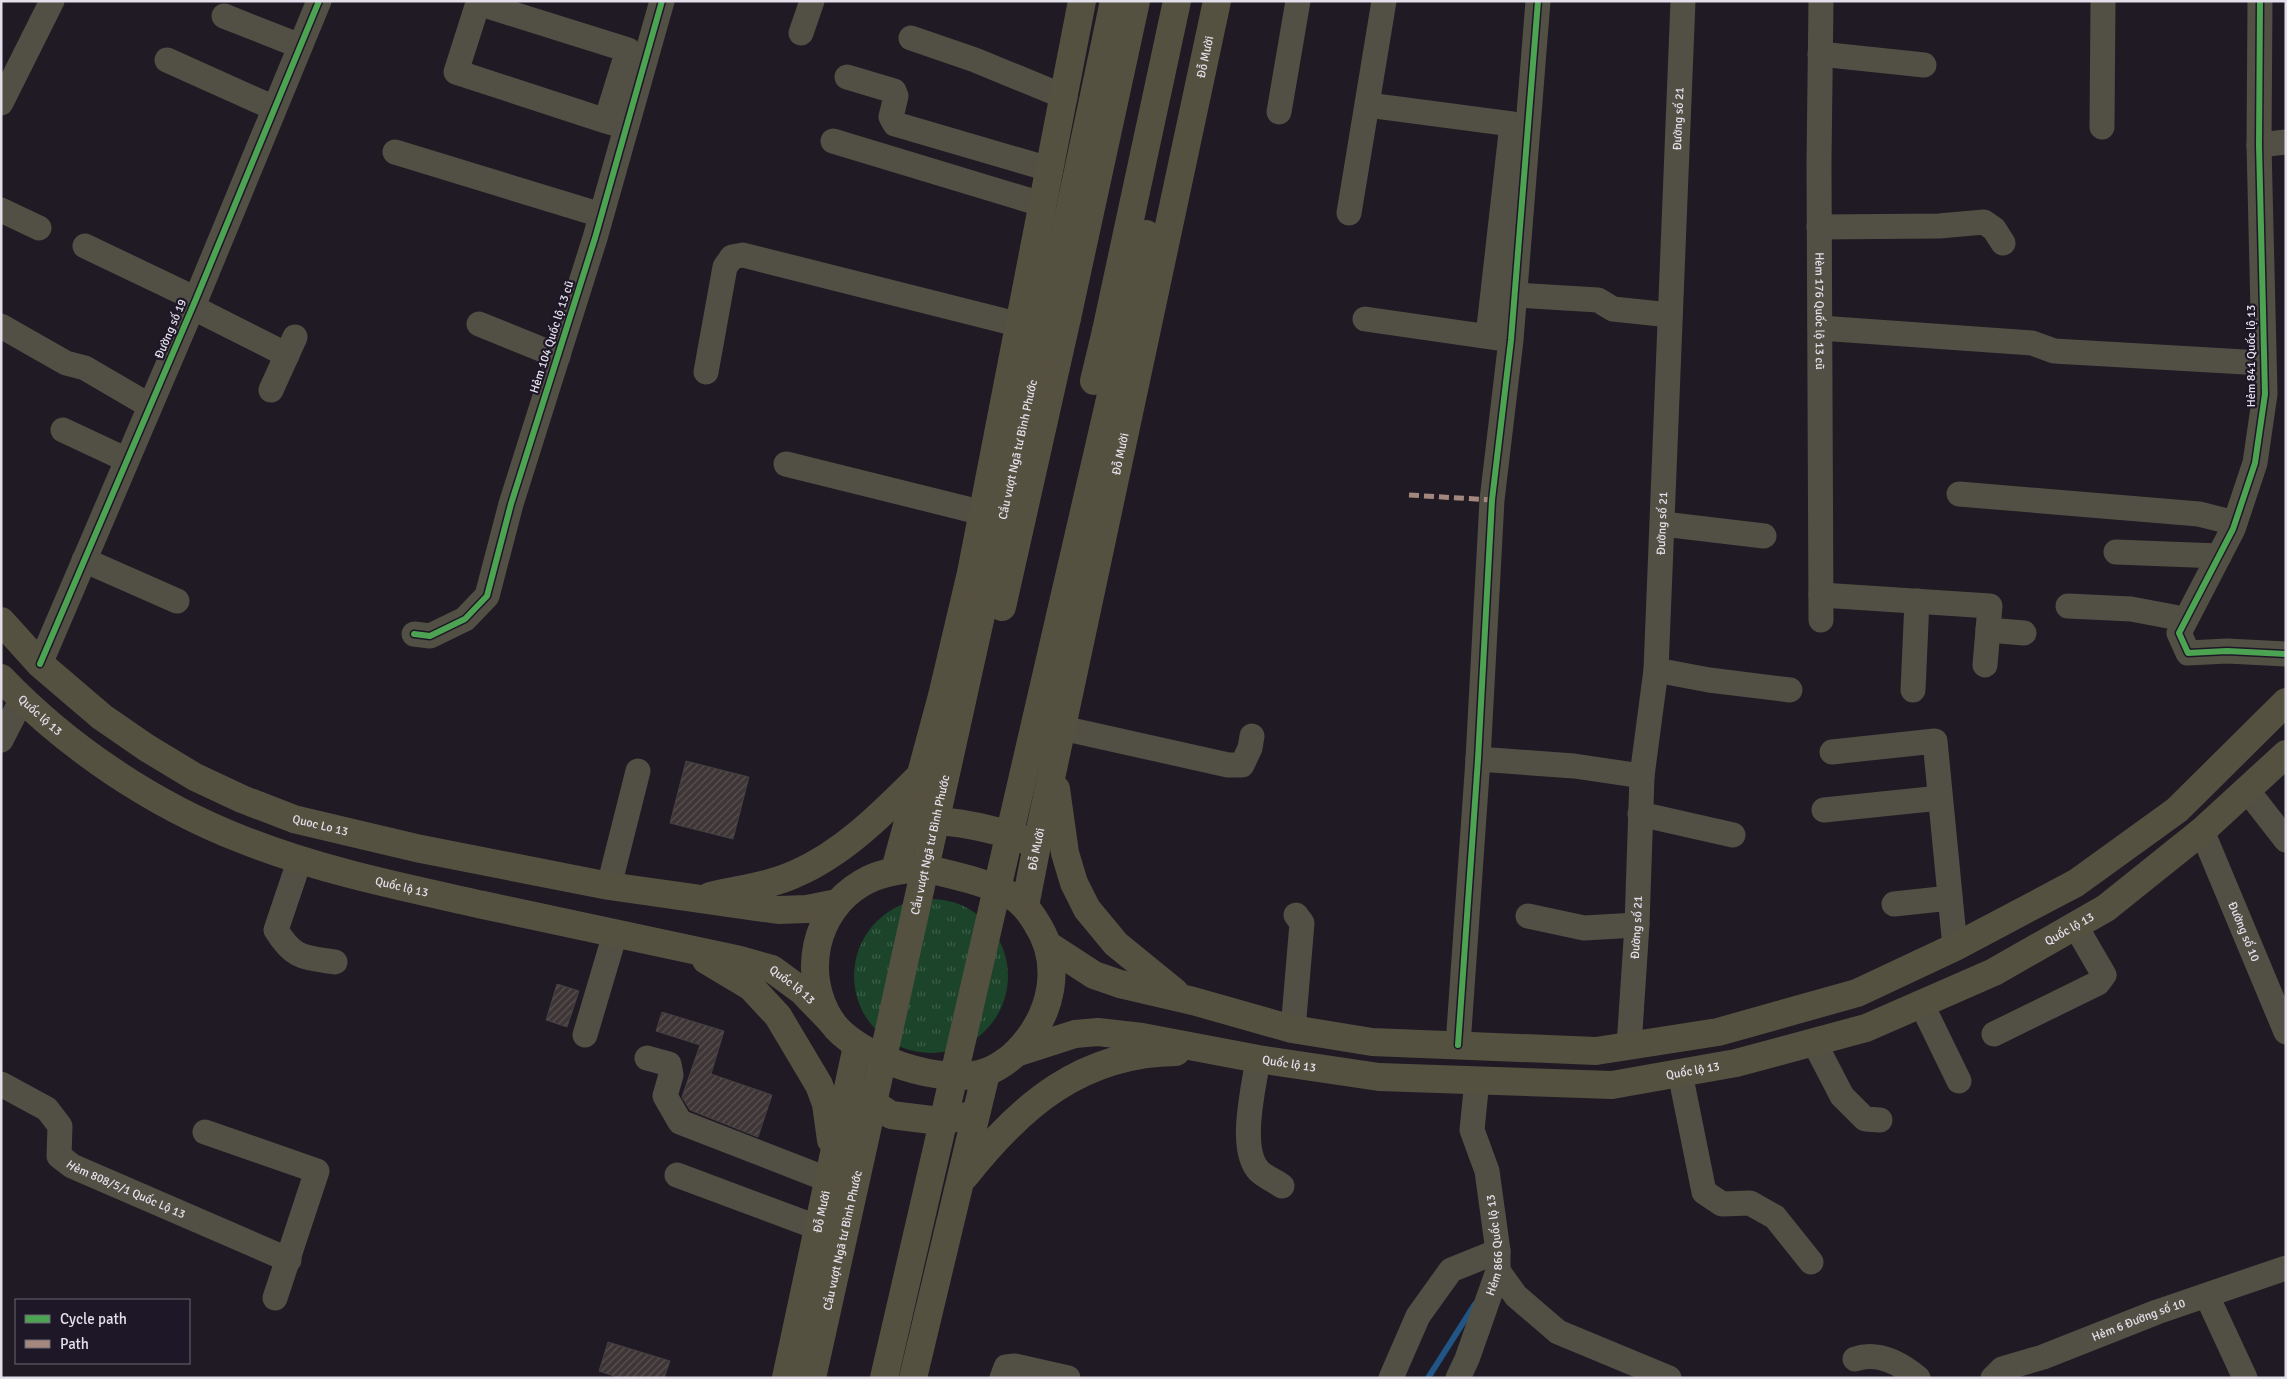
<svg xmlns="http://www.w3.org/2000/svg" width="2287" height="1379" font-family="Signika,sans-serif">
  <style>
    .grass { fill: url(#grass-tufts) }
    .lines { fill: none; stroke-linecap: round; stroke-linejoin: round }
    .stream { stroke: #215585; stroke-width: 6 }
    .building { fill: url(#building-hatch); stroke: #474144 }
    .minor { stroke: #524f44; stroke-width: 25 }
    .highway { stroke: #555141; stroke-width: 28 }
    .highway-bridge { stroke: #555141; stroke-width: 28 }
    .quiet { stroke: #a5887d; stroke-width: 5; stroke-dasharray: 10 5; stroke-linecap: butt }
    .cycleway-casing { stroke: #1e1727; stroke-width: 9 }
    .cycleway { stroke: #4ca352; stroke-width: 6 }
    .labels { text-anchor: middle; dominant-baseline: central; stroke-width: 4.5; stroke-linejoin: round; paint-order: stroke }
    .street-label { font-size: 12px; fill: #e4e0eb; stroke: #1e1727 }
  </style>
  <defs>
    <pattern id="grass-tufts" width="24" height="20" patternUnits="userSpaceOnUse" patternTransform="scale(1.25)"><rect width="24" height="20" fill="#1b442a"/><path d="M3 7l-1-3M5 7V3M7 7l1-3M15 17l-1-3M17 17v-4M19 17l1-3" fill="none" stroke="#3c5f49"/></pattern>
    <pattern id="building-hatch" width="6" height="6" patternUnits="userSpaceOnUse" patternTransform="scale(1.25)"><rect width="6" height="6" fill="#3e3636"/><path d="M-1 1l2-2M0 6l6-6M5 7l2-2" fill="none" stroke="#5a5353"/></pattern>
  </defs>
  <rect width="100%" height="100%" fill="#1f1a24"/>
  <!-- grass -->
  <path class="grass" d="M854 976a77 77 0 1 1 154 0a77 77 0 1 1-154 0Z"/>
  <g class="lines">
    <!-- stream -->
    <path class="stream" d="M1428 1378 1475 1304"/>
  </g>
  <!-- building -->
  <path class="building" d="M686 761 749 777 733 839 670 823Z
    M557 984 579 991 567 1027 546 1020Z
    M662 1012 724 1031 711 1074 772 1095 758 1137 690 1110 682 1097 700 1045 656 1031Z
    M608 1342 670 1361 664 1378H620L599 1371Z"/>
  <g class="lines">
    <!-- minor -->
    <g class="minor">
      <path id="s1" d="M1821 1 1819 162 1821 620"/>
      <path d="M2260 1 2259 145 2265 394 2255 463 2233 529 2179 633 2188 653 2227 651 2286 654"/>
      <path d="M224 16 300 46"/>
      <path d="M801 33 812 1"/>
      <path d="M911 38 975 60 1065 97"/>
      <path d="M1820 54 1924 65"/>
      <path d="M167 60 274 108"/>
      <path d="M847 77 894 91 896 96 891 117 895 124 1049 169"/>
      <path d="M1 103 52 1"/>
      <path d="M1368 105 1512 124 1488 336"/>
      <path d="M1279 112 1298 1"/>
      <path d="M606 121 628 50 478 3 456 72 606 121 626 127"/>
      <path d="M2102 127 2103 1"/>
      <path d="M833 141 1041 204"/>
      <path d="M2259 145 2286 142"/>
      <path d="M395 152 601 215"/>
      <path d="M1 210 39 228"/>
      <path d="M1349 213 1384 1"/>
      <path d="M1819 227 1939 226 1984 222 1994 229 2003 243"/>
      <path d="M85 246 196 299"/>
      <path d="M1515 295 1598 300 1613 309 1670 315"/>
      <path d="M192 307 287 355"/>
      <path d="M1365 319 1504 339"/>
      <path d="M479 324 558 356"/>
      <path d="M1 326 66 363 85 368 150 406"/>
      <path d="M1820 328 2032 343 2054 351 2262 363"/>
      <path d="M706 372 725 267 732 257 743 255 1020 325"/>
      <path d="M271 390 295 337"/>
      <path d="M63 430 127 460"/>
      <path d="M786 464 983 513"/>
      <path d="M1959 494 2199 514 2235 523"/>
      <path d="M1663 524 1764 536"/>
      <path d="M2116 552 2219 556"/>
      <path d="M84 560 177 601"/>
      <path d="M1821 595 1990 606 1985 665"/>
      <path d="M2068 606 2131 609 2184 619"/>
      <path d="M1988 630 2024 633"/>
      <path d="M414 634 430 636 465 619 487 596 511 504 595 238 662 1"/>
      <path d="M40 664 196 299 319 1"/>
      <path d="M1656 670 1709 680 1790 690"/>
      <path d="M1913 690 1917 601"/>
      <path d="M1062 728 1228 765H1242L1250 748 1252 736"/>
      <path d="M1 740 22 699"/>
      <path d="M1832 752 1935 741 1955 947"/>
      <path d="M1478 759 1574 766 1642 776"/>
      <path d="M2247 790 2286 840"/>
      <path d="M1824 810 1940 798"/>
      <path d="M1640 814 1733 835"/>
      <path id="s2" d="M2202 831 2286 1032"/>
      <path d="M300 859 276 930C294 959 303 957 335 962"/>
      <path d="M609 886 638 771"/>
      <path d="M1894 904 1950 898"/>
      <path d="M1528 916 1584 928 1637 925"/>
      <path d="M1921 1003 1959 1081"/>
      <path d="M1294 1018 1302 923 1296 915"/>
      <path d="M1994 1034 2098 983 2104 975 2075 925"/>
      <path d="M585 1035 615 934"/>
      <path d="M1814 1042 1842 1096 1865 1119 1880 1120"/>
      <path d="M1458 1045 1478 759 1492 500 1511 340 1538 1"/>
      <path id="s3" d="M1629 1046 1637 925 1642 776 1656 670 1683 1"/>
      <path d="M647 1058 669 1064 671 1075 665 1096 680 1122 829 1180"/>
      <path d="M1258 1059C1254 1087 1238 1149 1259 1171 1265 1177 1275 1181 1282 1186"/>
      <path d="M1680 1073 1704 1192 1722 1204 1750 1203 1775 1217 1811 1262"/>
      <path id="s4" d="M1 1084 47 1109 60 1126 59 1156 72 1166 289 1260"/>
      <path d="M205 1132 317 1171 275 1298"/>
      <path d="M677 1175 819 1228"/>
      <path d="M1498 1271 1516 1296 1558 1332 1669 1378"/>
      <path d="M2207 1296 2245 1378"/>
      <path d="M1855 1359C1878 1351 1900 1363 1918 1378"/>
      <path d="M1002 1378 1006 1367 1015 1366 1068 1378"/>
      <path d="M1391 1378 1418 1316 1451 1270 1498 1251"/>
      <path id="s5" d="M1458 1378 1467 1359 1498 1271V1251L1487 1171 1472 1130 1477 1080"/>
      <path id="s6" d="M1993 1378 2002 1369 2043 1357 2157 1312 2286 1268"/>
    </g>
    <!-- highway -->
    <g class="highway">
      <path d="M1048 313 1114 1"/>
      <path d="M1067 318 1136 1"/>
      <path d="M1126 330 1146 234"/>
      <path d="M1106 331 1177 1"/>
      <path id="s7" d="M1 621 40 664 102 717 147 748 195 777 242 799 294 819 421 849 609 886 778 910 807 909 837 903"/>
      <path id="s8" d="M1 678C67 747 152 804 241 839 318 870 402 887 483 905 568 924 654 942 740 960L772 969 802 991 832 1022"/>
      <path d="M1056 789 1065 853 1074 883 1087 909 1116 944 1175 992"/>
      <path d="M914 830C921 827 929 823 936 822 957 820 1014 834 1032 843"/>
      <path d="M924 868C952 875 984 881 1010 895 1022 901 1029 911 1036 922 1064 965 1052 1016 1017 1052 1010 1059 996 1069 986 1072 944 1087 856 1058 831 1021 801 975 814 911 862 883 880 872 903 869 924 868Z"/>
      <path d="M895 870 942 696 971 573 1082 1"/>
      <path d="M710 896C738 889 769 886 795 874 844 853 884 812 921 775"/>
      <path id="s9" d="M1025 906 1041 825 1217 1"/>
      <path d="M1048 945 1094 975 1120 984 1193 1001 1292 1029 1372 1042 1596 1051 1718 1032 1857 993 1955 947 2076 883 2177 810 2286 702"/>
      <path d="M706 960 751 987 778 1016 819 1085 826 1104 831 1140"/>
      <path id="s10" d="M1016 1053 1075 1034 1098 1032 1142 1037 1258 1059 1379 1077 1612 1085 1736 1063 1866 1028 1994 972 2106 908 2202 831 2286 754"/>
      <path d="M854 1090 891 1115 940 1121 967 1116"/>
      <path d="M965 1176C1021 1105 1082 1053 1176 1052"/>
      <path id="s11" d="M786 1378 857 1046"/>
      <path d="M913 1378 986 1073"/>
    </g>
    <!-- highway-bridge -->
    <g class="highway-bridge">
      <path d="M1094 381 1106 331"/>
      <path d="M1002 607 1067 318"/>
      <path id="s12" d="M812 1378 1048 313"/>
      <path d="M884 1378 1126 330"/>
    </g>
    <!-- quiet -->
    <path class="quiet" d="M1409 495 1492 500"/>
    <!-- cycleway casing -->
    <g class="cycleway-casing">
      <path id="cycleway" d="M2260 1 2259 145 2265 394 2255 463 2233 529 2179 633 2188 653 2227 651 2286 654
        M414 634 430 636 465 619 487 596 511 504 595 238 662 1
        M40 664 196 299 319 1
        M1458 1045 1478 759 1492 500 1511 340 1538 1"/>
    </g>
    <!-- cycleway -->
    <use href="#cycleway" class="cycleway"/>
  </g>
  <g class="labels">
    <!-- street labels -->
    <g class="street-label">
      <text stroke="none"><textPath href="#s9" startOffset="868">Đỗ Mười</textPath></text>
      <text stroke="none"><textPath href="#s3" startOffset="929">Đường số 21</textPath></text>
      <text stroke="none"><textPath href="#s1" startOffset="310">Hèm 176 Quốc lộ 13 cũ</textPath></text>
      <text transform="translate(171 329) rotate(-67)">Đường số 19</text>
      <text transform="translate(552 337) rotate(-72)">Hẻm 104 Quốc lộ 13 cũ</text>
      <text transform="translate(2251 356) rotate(-90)">Hẻm 841 Quốc lộ 13</text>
      <text stroke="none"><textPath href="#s12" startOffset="951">Cầu vượt Ngã tư Bình Phước</textPath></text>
      <text stroke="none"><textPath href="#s9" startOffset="462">Đỗ Mười</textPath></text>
      <text stroke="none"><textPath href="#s3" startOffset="524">Đường số 21</textPath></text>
      <text stroke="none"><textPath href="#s8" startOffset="54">Quốc lộ 13</textPath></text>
      <text stroke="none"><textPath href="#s7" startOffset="385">Quoc Lo 13</textPath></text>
      <text stroke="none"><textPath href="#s12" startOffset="546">Cầu vượt Ngã tư Bình Phước</textPath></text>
      <text stroke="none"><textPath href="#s9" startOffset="58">Đỗ Mười</textPath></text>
      <text stroke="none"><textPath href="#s8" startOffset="459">Quốc lộ 13</textPath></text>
      <text stroke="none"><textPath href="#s3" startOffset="119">Đường số 21</textPath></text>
      <text stroke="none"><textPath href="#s10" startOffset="1090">Quốc lộ 13</textPath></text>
      <text stroke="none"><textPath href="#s2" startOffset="109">Đường số 10</textPath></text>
      <text stroke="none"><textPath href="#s8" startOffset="864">Quốc lộ 13</textPath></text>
      <text stroke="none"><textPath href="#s10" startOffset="279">Quốc lộ 13</textPath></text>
      <text stroke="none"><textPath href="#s10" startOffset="685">Quốc lộ 13</textPath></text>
      <text stroke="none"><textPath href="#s4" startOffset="179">Hẻm 808/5/1 Quốc Lộ 13</textPath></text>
      <text stroke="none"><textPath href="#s11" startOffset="170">Đỗ Mười</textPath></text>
      <text stroke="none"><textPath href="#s12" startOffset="141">Cầu vượt Ngã tư Bình Phước</textPath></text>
      <text stroke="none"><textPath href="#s5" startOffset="140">Hẻm 866 Quốc lộ 13</textPath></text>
      <text stroke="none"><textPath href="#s6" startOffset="158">Hẻm 6 Đường số 10</textPath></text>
    </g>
  </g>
  <!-- border -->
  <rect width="2287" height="1379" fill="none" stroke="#e4e0eb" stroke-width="5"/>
  <!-- legend -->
  <rect x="15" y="1299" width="175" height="65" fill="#1e1727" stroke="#6d6775"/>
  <rect x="25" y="1315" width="25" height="8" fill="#4ca352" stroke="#6d6775"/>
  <text x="60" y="1324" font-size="15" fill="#e4e0eb">Cycle path</text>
  <rect x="25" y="1340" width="25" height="8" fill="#a5887d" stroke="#6d6775"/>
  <text x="60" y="1349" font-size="15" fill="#e4e0eb">Path</text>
</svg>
